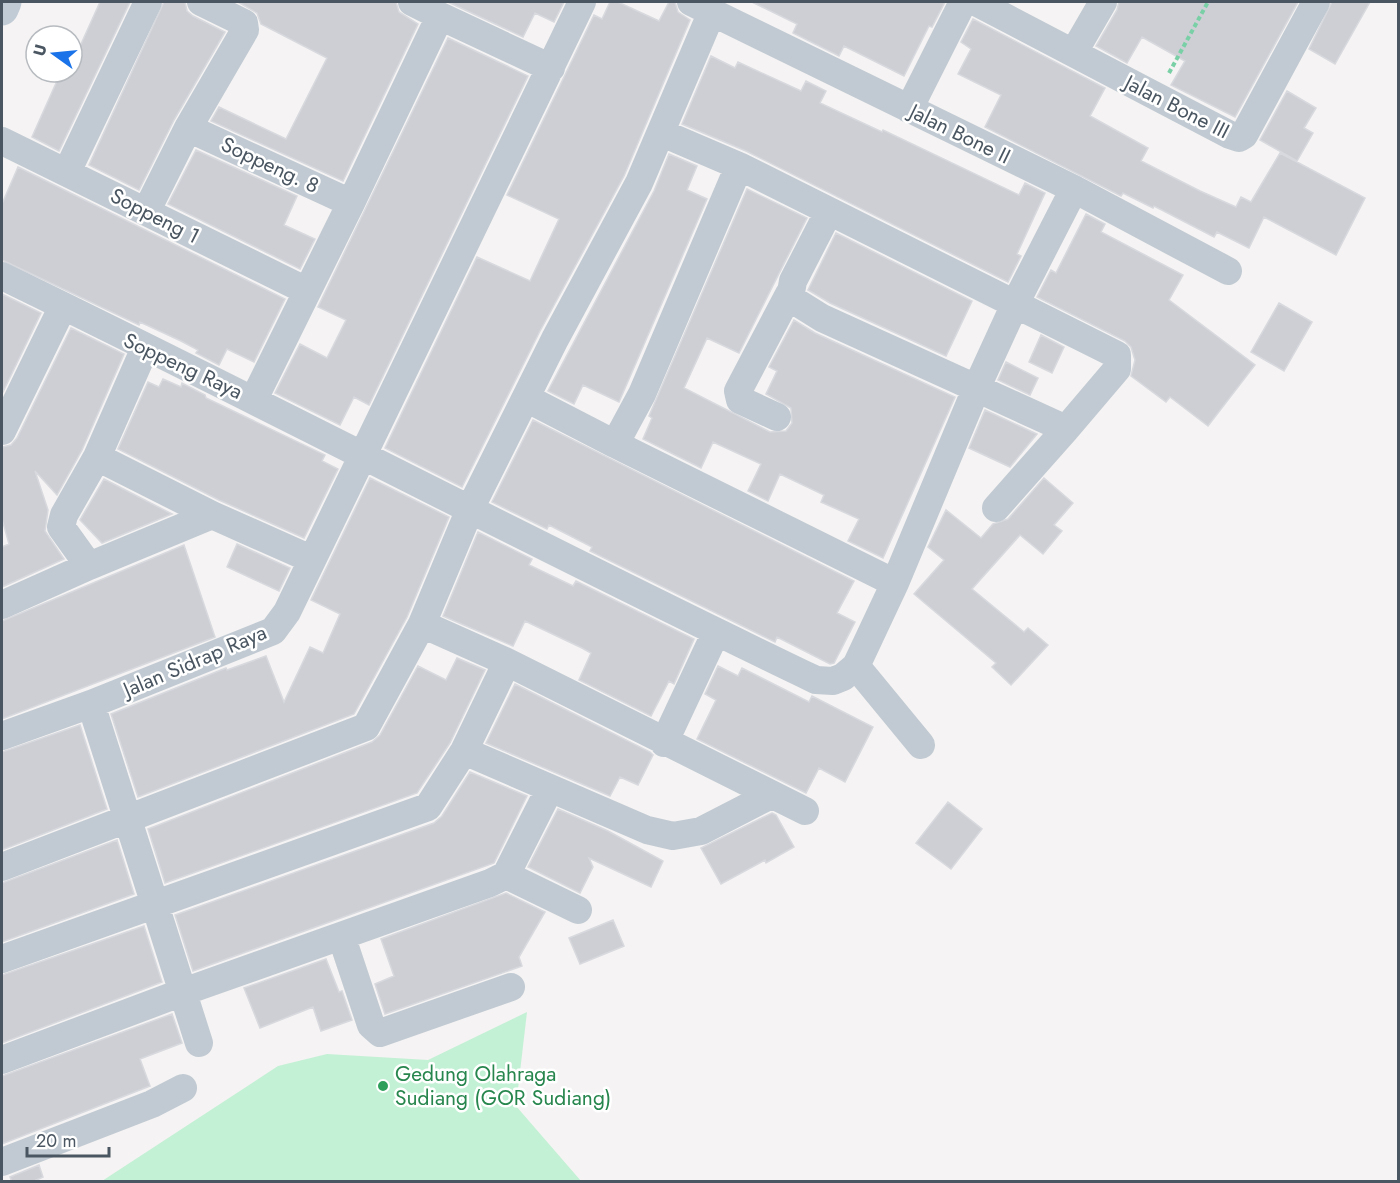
<svg xmlns="http://www.w3.org/2000/svg" width="1400" height="1183" font-family="Jost,sans-serif">
  <style>
    .green { fill: #c3f1d5 }
    .building { fill: #cdcfd5; stroke: #d7d9de; stroke-width: 1.5 }
    .lines { fill: none; stroke-linecap: round; stroke-linejoin: round }
    .path { stroke: #7ad0a6; stroke-width: 4; stroke-dasharray: 4.5 3; stroke-linecap: butt }
    .street { stroke: #c1cad2; stroke-width: 28 }
    .secondary { stroke: #c1cbd6; stroke-width: 33 }
    .leisure-dot { fill: #2e9e5b; stroke: #fff; stroke-width: 2 }
    .labels { text-anchor: middle; dominant-baseline: central; stroke-width: 5; stroke-linejoin: round; paint-order: stroke }
    .street-label { font-size: 21px; fill: #4a5661; stroke: #fff }
    .leisure-label { font-size: 21px; fill: #27864d; stroke: #fff; text-anchor: start }
  </style>
  <rect width="100%" height="100%" fill="#f5f3f3"/>
  <!-- green -->
  <path class="green" d="M527 1012 516 1106 581 1181H102L278 1066 327 1054 428 1060Z"/>
  <!-- building -->
  <path class="building" d="M100 2H130L59 151 32 137 61 72H72V64Z
    M164 2H185L187 11 193 16 225 32 174 120 139 190 89 165Z
    M238 2H396L399 12 418 24 343 181 211 121 219 107 286 139 327 58 261 24 257 13Z
    M448 2H564L554 22 535 13 523 37Z
    M610 2H618L659 21 669 2H675L678 12 690 20 624 176 540 331 462 487 385 448 477 257 530 281 559 219 507 195 594 15 602 19Z
    M752 2H945L932 27 929 26 904 76 844 46 839 56 793 33 797 24Z
    M1119 2H1298L1235 117 1171 85 1185 61 1142 37 1127 63 1096 46 1117 10Z
    M1332 2H1370L1335 64 1309 49Z
    M973 19 1105 88 1090 116 1148 148 1141 161 1200 191 1236 207 1241 197 1251 202 1280 153 1365 198 1336 255 1264 217 1249 248 1217 232 1214 237 1154 206 1153 208 1123 193 1121 196 985 127 1001 95 958 74 971 49 961 42Z
    M448 38 528 76 369 405 354 397 340 425 275 393 300 344 327 358 346 320 318 307Z
    M711 56 735 68 738 62 801 91 806 81 826 91 820 103 882 132 883 130 1019 195 1025 183 1045 193 1017 254 1021 256 1008 282 746 151 682 124Z
    M1287 91 1316 108 1304 128 1313 133 1297 161 1260 140Z
    M196 150 297 196 284 225 315 239 300 269 168 204Z
    M669 154 697 166 687 190 707 199 619 402 583 385 574 404 548 391 654 191Z
    M18 167 285 299 254 362 227 349 219 365 196 353 198 350 181 341 140 322 139 325 2 260V204Z
    M747 189 807 218 739 353 707 338 684 388 770 432 786 431 792 423 791 408 766 394 777 371 769 367 794 320 815 333 955 397 883 558 848 541 859 519 821 502 824 495 780 474 768 501 748 491 761 464 713 442 701 468 643 439 652 418 649 416Z
    M1086 214 1105 224 1101 232 1183 275 1169 300 1255 365 1208 426 1170 397 1166 402 1131 376 1135 360 1131 347 1125 341 1037 297 1051 270 1056 273Z
    M836 233 972 301 946 356 830 303 808 290Z
    M2 294 41 313 2 394Z
    M1279 303 1312 322 1284 371 1251 352Z
    M71 328 124 354 82 450 57 495 35 471 48 510 45 531 64 559 2 587V547L9 544 2 519V447L11 445 17 438Z
    M1041 335 1064 347 1052 373 1029 362Z
    M1006 362 1038 378 1030 395 998 380Z
    M163 379 181 387 182 383 205 395 206 398 325 455 322 461 338 469 304 538 219 500 118 449 148 382 159 387Z
    M985 410 1037 434 1010 467 969 448Z
    M533 420 854 581 837 613 855 622 834 663 830 664 777 637 775 642 590 551 592 547 549 525 547 529 492 502Z
    M370 478 449 517 407 617 354 714 138 797 111 714 226 668 227 670 266 656 284 702 310 647 323 653 340 614 311 600Z
    M1044 478 1073 503 1054 525 1062 531 1043 554 1020 535 972 589 1024 632 1028 628 1048 645 1011 685 992 667 996 663 914 594 944 560 928 547 946 510 981 538 993 524 1008 519Z
    M104 479 172 514 102 543 80 520Z
    M478 532 532 559 529 565 573 586 576 581 694 639 674 684 669 681 651 716 579 680 591 653 582 648 525 621 513 646 443 616Z
    M237 544 290 568 279 591 227 567Z
    M184 545 215 637 2 719V621Z
    M457 658 485 670 450 743 417 793 165 883 148 829 372 742 380 735 418 666 446 680Z
    M718 666 738 676 742 668 809 702 812 696 873 727 845 782 819 768 806 793 697 739 716 700 705 694Z
    M515 684 650 752 653 755 638 785 620 777 610 796 486 743Z
    M80 725 107 809 2 850V752Z
    M470 772 527 796 494 863 193 971 175 915 434 823 442 816Z
    M948 802 982 829 951 869 916 843Z
    M558 809 608 831 663 861 651 887 589 858 593 867 580 893 528 867Z
    M772 813 776 815 794 847 766 863 765 860 721 884 701 848Z
    M117 840 134 894 2 942V883Z
    M506 893 545 912 519 957 522 966 385 1014 375 984 394 976 381 939Z
    M613 920 624 946 580 964 569 938Z
    M144 926 162 982 2 1043V975Z
    M326 959 339 992 342 991 352 1020 321 1031 313 1007 260 1028 244 988Z
    M172 1014 182 1043 140 1059 150 1086 2 1144V1076Z
    M39 1165 43 1177 32 1182H12L10 1177Z"/>
  <g class="lines">
    <!-- path -->
    <path class="path" d="M1169 73 1208 2"/>
    <!-- street -->
    <path class="street" d="M691 2 1074 189 1228 271
      M976 2 1230 135 1239 138 1244 135 1316 2
      M440 16 551 68
      M1074 52 1103 2
      M909 109 963 2
      M188 128 351 203
      M662 133 739 166 642 394 615 444 895 583
      M2 141 307 291
      M739 166 1117 355V369L1066 429
      M67 172 148 2
      M146 212 188 128 245 30 244 23 201 2
      M828 213 793 281 790 298 822 318 1066 429 996 508
      M2 276C274 408 542 549 816 680L833 681 843 677 856 666 895 583 976 389 1015 304 1074 189
      M145 348 97 457 212 515 311 559
      M526 398 615 444
      M254 399 351 203 440 16 412 2
      M777 417 740 400 738 391 789 294
      M2 431 63 306
      M89 566 61 527 64 515 97 457
      M2 605 89 566 212 515
      M422 624 507 662 805 811
      M856 666 921 745
      M91 704 199 1043
      M2 736 91 704 273 631 287 612 582 2
      M664 743 716 632
      M464 751 647 830 673 836 701 831 771 795
      M2 867 366 727 422 624 470 509 555 339 639 183 711 14
      M506 875 578 910
      M342 938 371 1025 380 1033 511 987
      M2 959 428 807 464 751 507 662
      M2 1060 183 992 490 883 506 875 549 790
      M2 1162 152 1104 183 1088"/>
    <!-- secondary -->
    <path class="secondary" d="M2 9 5 2"/>
  </g>
  <!-- markers -->
  <circle class="leisure-dot" cx="383" cy="1086" r="6"/>
  <g class="labels">
    <!-- street labels -->
    <g class="street-label">
      <text transform="translate(1177 107) rotate(27)">Jalan Bone III</text>
      <text transform="translate(960 134) rotate(26)">Jalan Bone II</text>
      <text transform="translate(270 165) rotate(25)">Soppeng. 8</text>
      <text transform="translate(155 216) rotate(27)">Soppeng 1</text>
      <text transform="translate(183 366) rotate(25)">Soppeng Raya</text>
      <text transform="translate(195 661) rotate(-23)">Jalan Sidrap Raya</text>
    </g>
    <!-- leisure labels -->
    <g class="leisure-label">
      <text x="395" y="1074">Gedung Olahraga<tspan x="395" dy="24">Sudiang (GOR Sudiang)</tspan></text>
    </g>
  </g>
  <!-- border -->
  <rect width="1400" height="1183" fill="none" stroke="#4a5661" stroke-width="6"/>
  <!-- north arrow -->
  <g transform="translate(54 54) rotate(285)"><circle r="28" fill="#ffffff" stroke="#b7bbc0" stroke-width="1.5"/>
  <path d="M0-4.5L10 22L0 15L-10 22Z" fill="#1a73e8"/>
  <text y="-9" font-size="16" font-weight="bold" text-anchor="middle" fill="#4a5661">U</text>
  </g>
  <!-- scale -->
  <path d="M27 1147v9h82v-9" fill="none" stroke="#4a5661" stroke-width="3"/>
  <text x="36" y="1147" font-size="18" fill="#4a5661" stroke="#ffffff" stroke-width="4.5" paint-order="stroke">20 m</text>
</svg>
